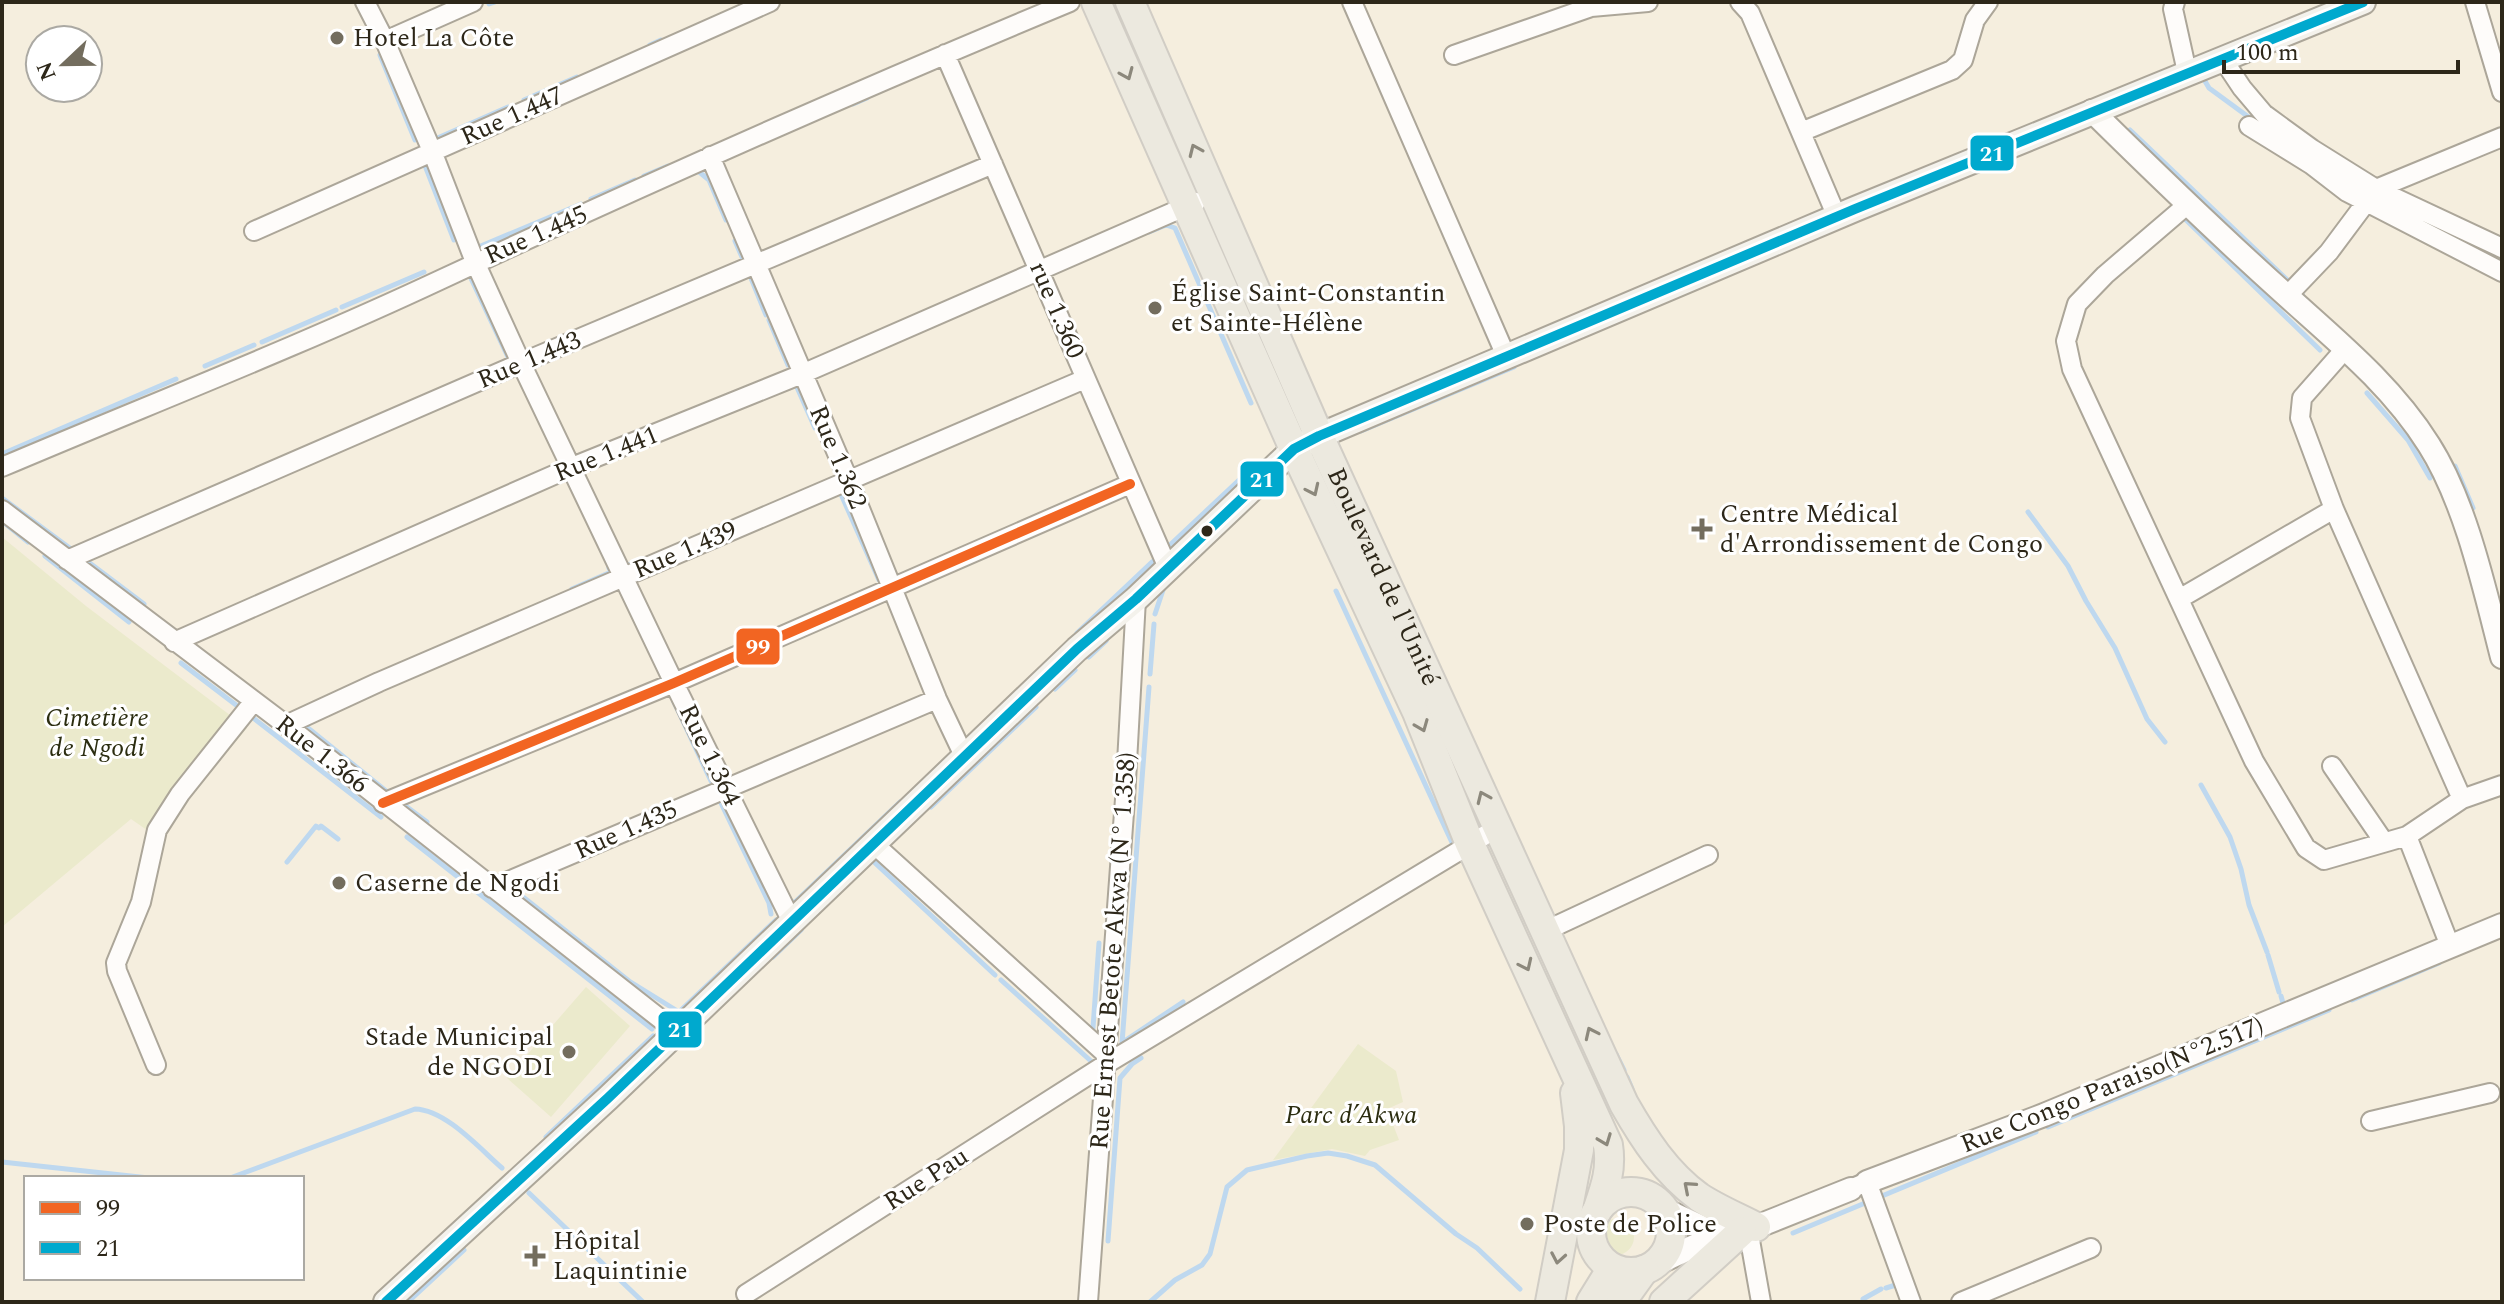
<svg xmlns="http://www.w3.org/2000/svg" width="2504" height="1304" font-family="Spectral,serif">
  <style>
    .green { fill: #ebeacc }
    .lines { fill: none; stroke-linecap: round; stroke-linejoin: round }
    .stream { stroke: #bed8ef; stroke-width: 5 }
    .minor-casing { stroke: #aca699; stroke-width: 22 }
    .tertiary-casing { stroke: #aca699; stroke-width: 26 }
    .secondary-casing { stroke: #aca699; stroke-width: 28 }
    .primary-casing { stroke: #d1cdc5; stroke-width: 32 }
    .minor { stroke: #fefcfa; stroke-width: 18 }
    .tertiary { stroke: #fefcfa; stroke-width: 22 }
    .secondary { stroke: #f4f2ec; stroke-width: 24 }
    .primary { stroke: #ece9df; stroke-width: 28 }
    .bus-1-casing { stroke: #fff; stroke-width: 16 }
    .bus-2-casing { stroke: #fff; stroke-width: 16 }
    .bus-1 { stroke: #f26522; stroke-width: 10 }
    .bus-2 { stroke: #00a9ce; stroke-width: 10 }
    .oneway { stroke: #8c887c }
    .poi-dot { fill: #736d5e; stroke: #fff; stroke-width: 3 }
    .bus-dot { fill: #2d2719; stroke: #fff; stroke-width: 3 }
    .labels { text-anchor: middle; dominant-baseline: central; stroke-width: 6; stroke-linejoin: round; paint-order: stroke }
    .poi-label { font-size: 26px; fill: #2d2719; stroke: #fff; text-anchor: start }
    .street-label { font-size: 26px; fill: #2d2719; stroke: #fff }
    .park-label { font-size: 26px; font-style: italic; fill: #2b2d10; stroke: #fff }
    .line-badge { stroke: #fff; stroke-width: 3 }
    .badge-label { font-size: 22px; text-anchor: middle; font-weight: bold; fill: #fff }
  </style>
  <rect width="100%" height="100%" fill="#f5eede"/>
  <!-- green -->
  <path class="green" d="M2 537 86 606 247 728 157 837 131 819 2 927Z
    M586 987 630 1026 551 1117 507 1078Z
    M1358 1044 1396 1071 1403 1102 1387 1109 1399 1140 1370 1150 1365 1156 1332 1149 1273 1160Z
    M1598 1237a18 18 0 1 1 36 0a18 18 0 1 1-36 0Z"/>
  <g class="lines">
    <!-- stream -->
    <path class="stream" d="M489 4 495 2
      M650 45 661 40
      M380 55 415 140
      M2202 76 2209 88 2254 121
      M524 100 577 77
      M853 104 867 98
      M2130 130 2302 294
      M433 140 508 107
      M424 163 454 240
      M694 173 698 171 709 180 726 220
      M644 176 668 166
      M591 199 635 180
      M2185 219 2320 350
      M1149 232 1166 225 1175 228 1251 403
      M2455 238 2502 259
      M735 241 742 257
      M476 248 581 204
      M468 272 508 357
      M751 278 766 315
      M342 307 424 272
      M769 320 788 365
      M262 342 336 310
      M205 366 254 345
      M796 385 815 428
      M2367 393 2408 440 2430 478
      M1361 431 1514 367
      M2 454 176 379
      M2455 466 2473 508
      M837 493 840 492 879 580
      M2 498 71 549
      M2028 512 2068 566 2086 601 2115 648 2147 719 2165 742
      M2 521 28 542
      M1171 544 1254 466
      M45 556 129 622
      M87 561 144 604
      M624 562 626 566 642 559
      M572 589 611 572 609 568
      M1336 591 1455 849
      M1155 614 1164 587
      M1077 633 1152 562
      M1089 657 1106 641
      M181 663 240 708
      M1150 674 1154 624
      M1055 689 1075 670
      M674 702 711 781
      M252 717 381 817
      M303 724 391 795
      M2201 785 2230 837 2241 869 2249 905 2267 952
      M399 801 427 822
      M720 801 769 903 771 914
      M931 807 1036 707
      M407 837 652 1029
      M287 862 316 826 319 828 321 826 338 839
      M874 862 995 975
      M513 889 629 981 679 1012 776 920
      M789 900 794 903 900 802
      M2268 955 2279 992
      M773 957 801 930
      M1001 980 1092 1062
      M2281 996 2285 1010
      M2352 1000 2439 963
      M1093 1028 1099 943
      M1123 1042 1183 1002
      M1122 1043 1149 687
      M1616 1054 1624 1070
      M1627 1077 1632 1089
      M2048 1127 2329 1010
      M546 1137 653 1036
      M2 1162 149 1178
      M230 1178 415 1109C446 1110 479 1148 502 1168
      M529 1193 643 1302
      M1793 1233 2036 1132
      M1108 1241 1120 1078 1132 1064 1141 1058
      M1886 1288 1899 1284
      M1863 1299 1881 1289
      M408 1302 464 1250
      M1150 1302 1175 1280 1202 1265 1210 1254 1227 1187 1247 1170 1307 1156 1328 1153 1347 1156 1375 1165 1456 1234 1477 1248 1520 1289"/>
    <!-- minor casing -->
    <g class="minor-casing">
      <path id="minor" d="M365 2 385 41
        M473 2 385 41 432 151 475 262 521 363 674 683 792 922
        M1352 2 1506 356
        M1740 2 1750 13 1837 217
        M2175 2 2173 9 2187 72
        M2475 2 2502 92
        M945 54 1168 568
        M1454 55 1591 7 1648 2
        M2222 58 2242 88 2264 114 2312 149 2376 189 2502 248
        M2249 126 2312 165 2347 192 2502 272
        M1801 132 1952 70 1963 60 1975 20 1988 2
        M710 156 848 479 937 699 965 758
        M2188 204 2105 275 2077 304 2066 341 2072 369 2254 761 2306 848 2324 860 2407 836 2462 799 2502 785
        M254 231 770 2
        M2287 296 2329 252 2376 189 2502 137
        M2346 348 2302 398 2300 418 2334 509 2462 799
        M2 467C148 405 297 347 440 280 648 183 858 90 1070 2
        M2 510 286 725 677 1032
        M67 560 521 363 993 164
        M2179 599 2334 509
        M174 642 572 467 802 374 1196 202
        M286 725 379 682 1085 379
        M2332 766 2384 842
        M383 803 674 683 1130 484
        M2407 836 2450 946
        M875 845 1106 1054
        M492 888 937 699
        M1545 931 1708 855
        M156 1065 117 971 116 963 141 902 157 830 180 794 254 701
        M2371 1121 2490 1093
        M1855 1187 1867 1182 1911 1302
        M1748 1229 1761 1302
        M746 1294 1106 1064 1497 828
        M1088 1302 1125 799 1136 599
        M1961 1302 2091 1248"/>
    </g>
    <!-- tertiary casing -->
    <g class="tertiary-casing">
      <path id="tertiary" d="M2092 111C2156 174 2220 236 2287 296 2338 342 2392 386 2429 445 2466 503 2485 591 2502 657
        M1867 1182 2044 1115 2502 925
        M1663 1209 1718 1235
        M1656 1264 1718 1235 1756 1227 1851 1189"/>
    </g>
    <!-- secondary casing -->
    <g class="secondary-casing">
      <path id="secondary" d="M386 1302 608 1098 1077 649 1136 599 1294 449 1319 436 1855 209 2363 2"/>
    </g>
    <!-- primary casing -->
    <g class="primary-casing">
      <g id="primary">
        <path d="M1096 2 1294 449 1417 712 1470 844 1608 1145C1612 1170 1605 1188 1597 1211"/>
        <path id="s1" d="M1130 2 1319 436 1624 1104C1644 1139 1666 1173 1699 1197 1717 1209 1737 1217 1756 1227"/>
        <circle cx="1631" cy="1232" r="40"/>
        <path d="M1550 1302 1579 1150V1126L1575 1093"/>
        <path d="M1591 1302 1612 1268"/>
        <path d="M1621 1302 1644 1270"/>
        <path d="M1664 1302 1742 1231"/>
      </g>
    </g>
    <!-- minor -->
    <use href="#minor" class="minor"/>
    <!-- tertiary -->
    <use href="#tertiary" class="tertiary"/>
    <!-- secondary -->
    <use href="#secondary" class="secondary"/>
    <!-- primary -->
    <use href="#primary" class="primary"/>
    <!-- bus-1 casing -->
    <g class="bus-1-casing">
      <path id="bus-1" d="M383 803 674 683 1130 484"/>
    </g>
    <!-- bus-2 casing -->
    <g class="bus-2-casing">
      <path id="bus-2" d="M386 1302 608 1098 1077 649 1136 599 1294 449 1319 436 1855 209 2363 2"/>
    </g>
    <!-- bus-1 -->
    <use href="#bus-1" class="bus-1"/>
    <!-- bus-2 -->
    <use href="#bus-2" class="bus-2"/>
  </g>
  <!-- one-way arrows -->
  <defs><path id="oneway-chevron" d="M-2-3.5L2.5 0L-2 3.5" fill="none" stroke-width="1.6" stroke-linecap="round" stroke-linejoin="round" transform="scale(2)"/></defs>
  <g class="oneway">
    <use href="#oneway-chevron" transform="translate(1127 74) rotate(67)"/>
    <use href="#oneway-chevron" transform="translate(1195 150) rotate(-114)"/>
    <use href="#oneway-chevron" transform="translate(1313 490) rotate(65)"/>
    <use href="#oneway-chevron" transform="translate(1422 726) rotate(68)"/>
    <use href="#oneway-chevron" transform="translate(1483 797) rotate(-114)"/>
    <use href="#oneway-chevron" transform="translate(1526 965) rotate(65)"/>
    <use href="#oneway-chevron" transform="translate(1591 1033) rotate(-115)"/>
    <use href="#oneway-chevron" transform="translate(1605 1140) rotate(69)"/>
    <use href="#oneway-chevron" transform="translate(1689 1187) rotate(-139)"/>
    <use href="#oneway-chevron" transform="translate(1558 1258) rotate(100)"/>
  </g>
  <!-- markers -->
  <g class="poi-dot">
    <circle cx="337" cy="38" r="8"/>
    <circle cx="1155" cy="308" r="8"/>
    <path d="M1698 517h8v8h8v8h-8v8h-8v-8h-8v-8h8z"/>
    <circle cx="339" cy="883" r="8"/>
    <circle cx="569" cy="1052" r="8"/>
    <circle cx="1527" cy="1224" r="8"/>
    <path d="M531 1244h8v8h8v8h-8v8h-8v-8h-8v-8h8z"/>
  </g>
  <circle class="bus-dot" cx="1207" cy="531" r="7"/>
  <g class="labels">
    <!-- poi labels -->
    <g class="poi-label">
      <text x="353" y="38">Hotel La Côte</text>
      <text x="1171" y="293">Église Saint-Constantin<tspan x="1171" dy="30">et Sainte-Hélène</tspan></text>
      <text x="1720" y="514">Centre Médical<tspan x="1720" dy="30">d'Arrondissement de Congo</tspan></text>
      <text x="355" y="883">Caserne de Ngodi</text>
      <text x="553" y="1037" text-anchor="end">Stade Municipal<tspan x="553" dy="30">de NGODI</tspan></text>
      <text x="1543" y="1224">Poste de Police</text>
      <text x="553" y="1241">Hôpital<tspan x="553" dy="30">Laquintinie</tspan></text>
    </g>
    <!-- street labels -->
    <g class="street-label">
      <text transform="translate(512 116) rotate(-24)">Rue 1.447</text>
      <text transform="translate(536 235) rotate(-24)">Rue 1.445</text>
      <text transform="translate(1057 310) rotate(67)">rue 1.360</text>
      <text transform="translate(529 360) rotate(-23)">Rue 1.443</text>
      <text transform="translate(606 454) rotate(-22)">Rue 1.441</text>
      <text transform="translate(838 457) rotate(67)">Rue 1.362</text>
      <text transform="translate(685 550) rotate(-23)">Rue 1.439</text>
      <text stroke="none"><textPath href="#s1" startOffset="628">Boulevard de l'Unité</textPath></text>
      <text transform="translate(322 754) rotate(38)">Rue 1.366</text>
      <text transform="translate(710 755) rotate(64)">Rue 1.364</text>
      <text transform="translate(626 830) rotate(-24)">Rue 1.435</text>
      <text transform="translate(1113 951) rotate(-86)">Rue Ernest Betote Akwa (N° 1.358)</text>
      <text transform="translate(2112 1085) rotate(-22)">Rue Congo Paraiso(N°2.517)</text>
      <text transform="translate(926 1179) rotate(-33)">Rue Pau</text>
    </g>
    <!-- park labels -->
    <g class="park-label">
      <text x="97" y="718">Cimetière<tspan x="97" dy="30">de Ngodi</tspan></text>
      <text x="1351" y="1115">Parc d’Akwa</text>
    </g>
  </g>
  <g class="line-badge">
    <rect x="1969" y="134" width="46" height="38" rx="8" fill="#00a9ce"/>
    <rect x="1239" y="460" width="46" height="38" rx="8" fill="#00a9ce"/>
    <rect x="735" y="627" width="46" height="39" rx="8" fill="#f26522"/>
    <rect x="657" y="1010" width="46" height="39" rx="8" fill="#00a9ce"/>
  </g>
  <g class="badge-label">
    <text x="1992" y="161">21</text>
    <text x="1262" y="487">21</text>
    <text x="758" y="654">99</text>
    <text x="680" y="1037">21</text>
  </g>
  <!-- border -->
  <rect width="2504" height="1304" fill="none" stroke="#2d2719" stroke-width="8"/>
  <!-- legend -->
  <rect x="24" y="1176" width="280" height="104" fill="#ffffff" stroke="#aba9a3" stroke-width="2"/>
  <rect x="40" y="1202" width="40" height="12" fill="#f26522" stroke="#aba9a3" stroke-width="2"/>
  <text x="96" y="1216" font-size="24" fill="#2d2719">99</text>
  <rect x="40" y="1242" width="40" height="12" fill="#00a9ce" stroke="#aba9a3" stroke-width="2"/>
  <text x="96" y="1256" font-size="24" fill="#2d2719">21</text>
  <!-- north arrow -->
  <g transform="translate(64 64) rotate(248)"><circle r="38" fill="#ffffff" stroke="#aba9a3" stroke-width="2"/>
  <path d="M0-6L14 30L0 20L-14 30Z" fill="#736d5e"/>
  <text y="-12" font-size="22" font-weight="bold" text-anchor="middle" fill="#2d2719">N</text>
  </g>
  <!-- scale -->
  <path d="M2224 60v12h234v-12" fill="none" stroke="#2d2719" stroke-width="4"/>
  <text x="2236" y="60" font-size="24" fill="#2d2719" stroke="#ffffff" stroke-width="6" paint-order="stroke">100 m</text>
</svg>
